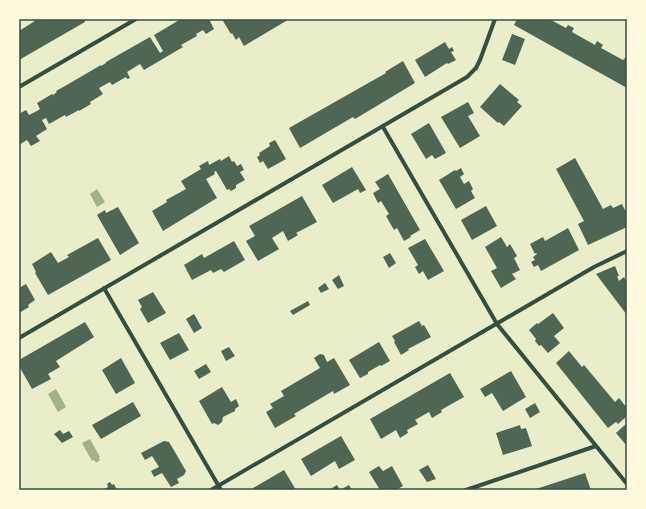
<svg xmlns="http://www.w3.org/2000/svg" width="646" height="509" font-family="Inter,sans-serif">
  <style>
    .water { fill: #a3b18a }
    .building { fill: #4f6655 }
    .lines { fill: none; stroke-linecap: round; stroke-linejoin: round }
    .minor { stroke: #344e41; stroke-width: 4 }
    .neatline { fill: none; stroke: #344e41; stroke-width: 1.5 }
  </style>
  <rect width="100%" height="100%" fill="#e9edc9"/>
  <!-- water -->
  <path class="water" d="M97 189 105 202 97 207 90 194Z
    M56 389 66 407 58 412 48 394Z
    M90 439 100 457H99L100 460 96 463 94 460 92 461 82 443Z"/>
  <!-- building -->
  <path class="building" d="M38 19H84L85 22 19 60V31Z
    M181 19H209L214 29 206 34 203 30 196 34 197 36 181 45 183 47 144 70 140 64 127 72 130 78 127 79 126 77 112 85 110 82 99 88 103 94 90 102 91 104 79 111V110L66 117 65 115 49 124 46 118 42 120 47 129 36 136 40 141 31 146 27 140 19 145V114L26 110 29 115 37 111 40 109 37 103 52 94 53 95 57 92 56 91 65 86 101 65V66L106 63V62L150 37 160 53 163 51 154 35Z
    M224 19H285L286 21 244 46 239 37 236 40 232 33 231 34 223 21Z
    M517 19H549L566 28 568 25 574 28 572 32 595 45 597 41 603 45 601 48 623 60 626 57 627 58V88L514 25Z
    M512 34 525 39 515 65 502 60Z
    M445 42 449 49 452 47 454 51 451 52 456 60 448 64 447 63 425 77 415 60Z
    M403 61 415 83 355 119 353 117 300 148 289 128 386 73 385 72Z
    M500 84 519 100 517 102 522 106 504 126 499 122 498 123 480 107Z
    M468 102 474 113 468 116 480 136 460 148 441 117Z
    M429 123 446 153 435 159 432 155 426 159 411 134Z
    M275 140 286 159 268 169 263 161 260 163 257 157 260 155 259 153 270 146 269 143Z
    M229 156 232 162 234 161 237 166 241 164 244 170 240 172 245 180 236 185V188L231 191 229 189 227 190 216 171 214 172 215 174 206 179 217 198 163 231 152 211 167 202 166 200 186 189 181 181 201 169 199 166 208 161 209 165 220 159 221 161Z
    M575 158 603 209 611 205 613 208 622 204 627 214V227L588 245 578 224 584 221 556 169Z
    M352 167 366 190 360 193 358 189 333 203 322 185Z
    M461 168 464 174 460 177 464 184 469 181 473 189 471 191 475 198 456 209 439 180 455 170 456 171Z
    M388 174 420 230 410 236 411 237 404 241 397 228 394 230 386 216 389 214 381 201 378 203 373 193 380 189 375 182Z
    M302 196 317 222 296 233 298 235 288 241 283 231 272 238 279 249 258 261 246 241 255 236 249 226Z
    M486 206 497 226 472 240 461 220Z
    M118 207 139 243 120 255 97 215 105 210 106 213Z
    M568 228 579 250 541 271 538 265 534 267 531 262 535 260 533 257 537 254 536 253 535 254 530 244 543 237 545 241Z
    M501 237 507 247 510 244 517 256 514 258 520 270 512 274 516 279 501 288 491 271 497 268 485 247Z
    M98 238 111 260 48 295 35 273 36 272 32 264 51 252 58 263 69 257 67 255Z
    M425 239 444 271 428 280 423 271 419 274 415 267 418 265 408 248Z
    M234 241 245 260 224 272 221 269 213 273 211 270 192 280 184 265 202 254 204 258Z
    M390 253 396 263 389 268 383 257Z
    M615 266 619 276H617L619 281 624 277 627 282V315L596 274Z
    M339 275 344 286 338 289 332 280Z
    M325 283 329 289 321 293 318 288Z
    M26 284 35 300 28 305 29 307 19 313V288Z
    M153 292 166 313 148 323 140 309 142 307 138 300Z
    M308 301 310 305 293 315 290 311Z
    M553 313 564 328 554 336 560 343 548 353 541 345 539 346 535 341 536 339 529 330 537 323 538 324Z
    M194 314 202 328 194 333 186 319Z
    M419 321 422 326 424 325 431 337 408 349 409 350 401 355 394 342 395 341 392 336Z
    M85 322 94 337 56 361 60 367 48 374 51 379 32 389 19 366V360Z
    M179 333 189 350 170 360 160 343Z
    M379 342 390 361 381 366 380 365 368 372V374L360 378 349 360Z
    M229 347 235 356 226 361 221 351Z
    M569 351 582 367 584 365 615 402 619 398 627 408V415L625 416 626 417 618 424 616 422 608 428 556 363Z
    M320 354 324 355 327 362 334 358 350 385 334 394 333 391 294 414 296 416 275 428 266 412 273 408 270 404 284 396 281 391 320 368 314 358Z
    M121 358 135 383 116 394 102 370Z
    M206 364 211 372 199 379 194 371Z
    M511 371 526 397 503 411 492 393 485 397 480 389Z
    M450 373 464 397 441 410 442 412 432 418 429 412 415 420 418 424 407 430 408 433 400 438 396 430 381 439 370 419Z
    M222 387 231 402 236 399 239 406 235 409V411L223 417 222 422 218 425 214 423 212 424 199 401Z
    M133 402 141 416 101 439 92 425Z
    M535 403 540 412 530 418 525 409Z
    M627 423V446L616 433Z
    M520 425 521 429 526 428 532 446 503 455 496 433Z
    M60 430 63 434 69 431 73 437 62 443 54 434Z
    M341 436 355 460 339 469 335 461 311 476 301 459Z
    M164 441 169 442 172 447 186 471 184 475 177 479 179 483 171 487 162 473 154 477 151 471 159 467 152 456 145 460 141 453Z
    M428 465 436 479 427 482 419 470Z
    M379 466 383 471 392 466 403 486 396 490H380L369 472Z
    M284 470 296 490H254L253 488Z
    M585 473 591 490H533Z
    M110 482 112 485 114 484 117 490H103L108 487 107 484Z
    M337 485 340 490H329Z
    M349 485 352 490H340Z"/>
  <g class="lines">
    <!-- minor -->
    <path class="minor" d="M19 87 136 19
      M383 127 497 324 627 484
      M104 288 221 490
      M19 338 467 77 476 68 480 60 495 19
      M211 490 594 267 627 251
      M466 490 596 446"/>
  </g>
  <!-- border -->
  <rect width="646" height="509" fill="none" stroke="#fefae0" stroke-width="40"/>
  <rect x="20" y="20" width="606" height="469" class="neatline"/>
</svg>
